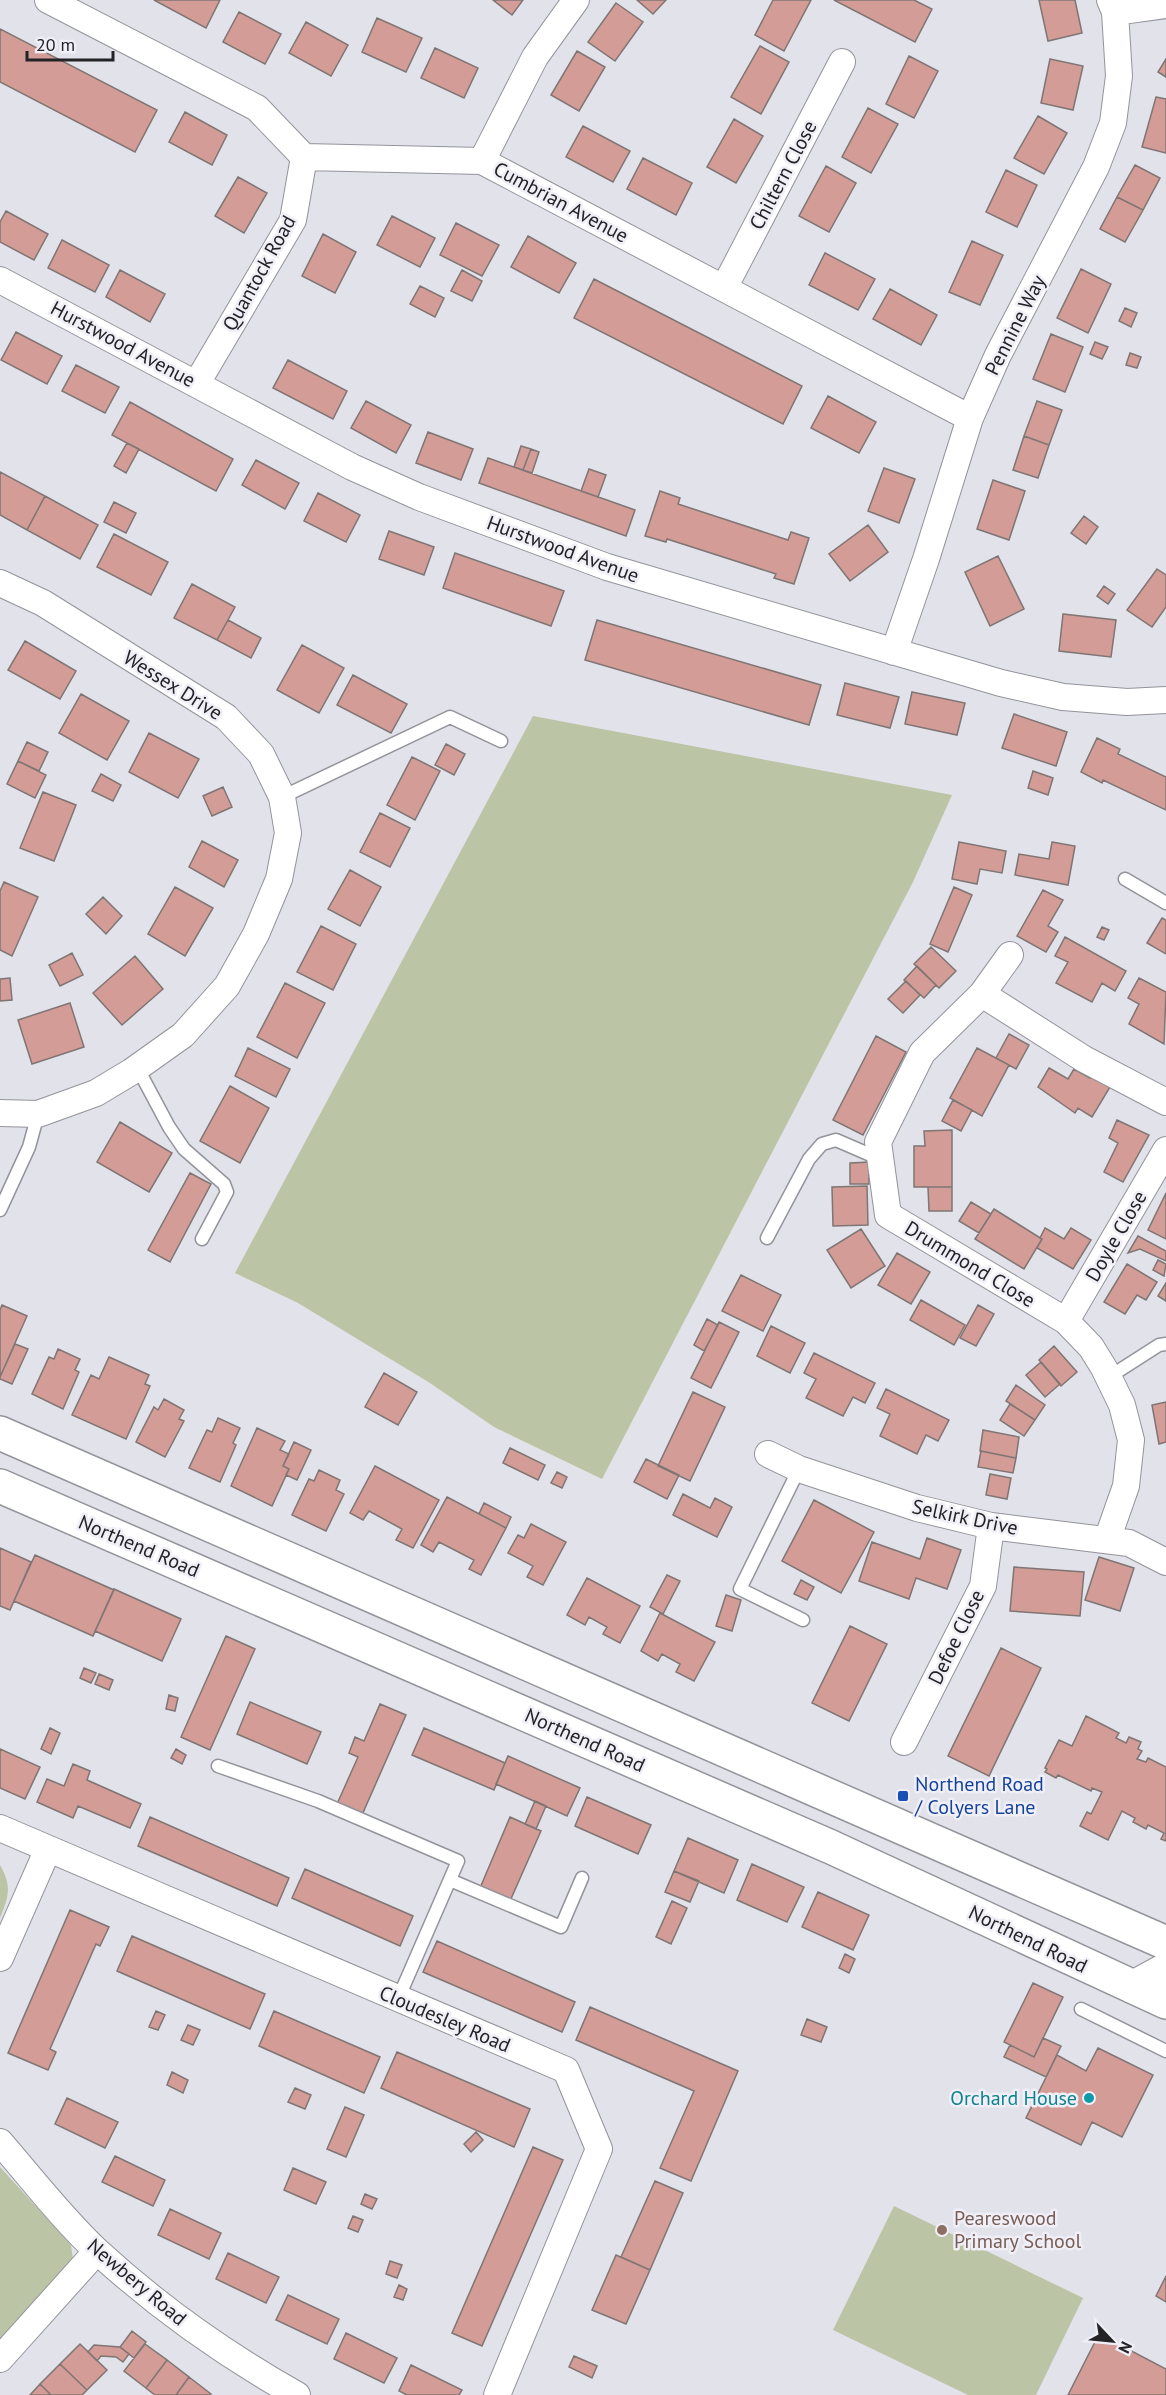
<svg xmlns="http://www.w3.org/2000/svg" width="1166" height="2395" font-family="'PT Sans',sans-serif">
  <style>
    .green { fill: #bcc4a6 }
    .building { fill: #d39c96; stroke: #7f7574; stroke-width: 1.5 }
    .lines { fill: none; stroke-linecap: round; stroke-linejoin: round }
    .service-casing { stroke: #93939b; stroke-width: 15 }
    .minor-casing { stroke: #93939b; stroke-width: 28 }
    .tertiary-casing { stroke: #93939b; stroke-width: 34 }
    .primary-casing { stroke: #93939b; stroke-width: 36 }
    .service { stroke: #fff; stroke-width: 12 }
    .minor { stroke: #fff; stroke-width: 26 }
    .tertiary { stroke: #fff; stroke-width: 32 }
    .primary { stroke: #fff; stroke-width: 33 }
    .transit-dot { fill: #1a4fb4; stroke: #f0eff8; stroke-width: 2 }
    .culture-dot { fill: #0f9aa8; stroke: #f0eff8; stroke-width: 2 }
    .education-dot { fill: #8d6e63; stroke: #f0eff8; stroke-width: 2 }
    .labels { text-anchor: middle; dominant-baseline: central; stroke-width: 5; stroke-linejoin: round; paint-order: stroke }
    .street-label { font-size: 20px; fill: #232326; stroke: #f0eff8 }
    .transit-label { font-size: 20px; fill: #164399; stroke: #f0eff8; text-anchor: start }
    .culture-label { font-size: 20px; fill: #0d838f; stroke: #f0eff8; text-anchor: end }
    .education-label { font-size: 20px; fill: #785e54; stroke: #f0eff8; text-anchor: start }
  </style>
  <rect width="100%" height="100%" fill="#e2e2ea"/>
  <!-- green -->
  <path class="green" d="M533 716 952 795 913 882 602 1479 494 1427 430 1383 298 1303 235 1273Z
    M0 1865C12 1886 9 1896 0 1918Z
    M0 2167 71 2245 73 2260 0 2345Z
    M894 2206 1083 2298 1036 2395H968L833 2330Z"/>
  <!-- building -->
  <path class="building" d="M154 0H220L206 28Z
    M493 0H523L512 15Z
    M637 0H666L653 14Z
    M773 0H811L784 51 755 35Z
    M834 0H914L932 9 915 42Z
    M1039 0H1075L1082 33 1048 41Z
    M616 3 643 22 615 61 588 42Z
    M239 12 281 34 265 64 223 42Z
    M377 18 422 38 406 72 362 52Z
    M306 22 348 45 331 76 289 53Z
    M0 29 157 110 135 152 0 82Z
    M760 46 789 62 761 114 731 97Z
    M435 48 478 68 464 98 421 78Z
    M577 51 605 67 579 111 551 95Z
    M909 56 938 71 914 118 886 104Z
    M1050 59 1083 66 1073 110 1041 103Z
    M1166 59V77L1158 72Z
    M1156 97 1166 99V153L1142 147Z
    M868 108 898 124 871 173 842 157Z
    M185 112 227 135 212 165 169 142Z
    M1038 116 1067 133 1044 174 1014 158Z
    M734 119 763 136 736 183 707 167Z
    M583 126 630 151 613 182 566 157Z
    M643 158 692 183 676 215 627 189Z
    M1135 165 1160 178 1143 210 1117 197Z
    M826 166 856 183 829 232 799 216Z
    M1006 170 1037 185 1017 227 986 212Z
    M238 177 267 193 244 233 215 216Z
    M1117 197 1143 210 1125 242 1100 229Z
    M6 211 48 234 34 260 0 242V222Z
    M392 216 435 238 420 267 377 245Z
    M456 223 499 245 482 276 440 255Z
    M323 234 356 252 335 293 302 276Z
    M528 236 576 263 559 293 511 267Z
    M62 240 109 265 95 292 48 268Z
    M972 241 1003 255 980 305 949 292Z
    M825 253 875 279 858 310 809 285Z
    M1081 269 1111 284 1088 333 1057 318Z
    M120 270 165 294 150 322 106 297Z
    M462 270 482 281 472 301 451 291Z
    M594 279 802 386 783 424 574 318Z
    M420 286 444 298 435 317 410 304Z
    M890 289 937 315 921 345 873 319Z
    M1125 308 1137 313 1131 327 1119 321Z
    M16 332 62 356 47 384 1 360Z
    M1051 334 1083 347 1065 392 1033 379Z
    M1095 342 1108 347 1102 359 1090 354Z
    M1130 353 1141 357 1137 368 1126 365Z
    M288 360 347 391 333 419 273 388Z
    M76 365 119 387 105 413 62 391Z
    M828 396 876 422 859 453 811 428Z
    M366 401 411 425 396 453 351 428Z
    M1037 401 1062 410 1049 445 1024 436Z
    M130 402 233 459 216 491 112 435Z
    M428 432 473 449 461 480 416 463Z
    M1024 436 1049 445 1038 478 1013 470Z
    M127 443 139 449 126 473 114 466Z
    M521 446 531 449 523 470 514 467Z
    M531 449 539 452 532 473 523 470Z
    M488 458 635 510 626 536 479 483Z
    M256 460 299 483 285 509 242 485Z
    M884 468 915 479 899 523 868 511Z
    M589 469 606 475 598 497 581 491Z
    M0 472 45 496 27 530 0 515Z
    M993 480 1025 491 1009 540 977 529Z
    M660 491 680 498 678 504 788 540 791 532 809 538 794 584 774 578 776 574 667 539 666 542 645 536Z
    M318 493 360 515 346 542 304 521Z
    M45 496 98 525 80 559 27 530Z
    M114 502 136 513 126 533 104 522Z
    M1084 516 1098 527 1086 544 1071 533Z
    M868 525 888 552 850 581 829 554Z
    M389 531 434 547 424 575 379 559Z
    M114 534 168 562 151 595 97 567Z
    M455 553 564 591 551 626 443 588Z
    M998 556 1024 609 990 626 965 572Z
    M1157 569 1166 575V607L1152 627 1127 610Z
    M192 584 235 607 217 640 174 618Z
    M1104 586 1115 594 1108 604 1097 596Z
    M1063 614 1116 620 1111 657 1059 651Z
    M228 620 261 638 251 658 217 640Z
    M597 620 821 685 809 725 585 660Z
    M25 641 76 671 60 699 8 670Z
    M302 645 344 668 319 713 277 690Z
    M353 675 407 704 391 733 337 705Z
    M845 683 899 697 890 728 837 715Z
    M912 692 965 703 957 735 905 724Z
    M81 694 129 721 107 760 59 733Z
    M1014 714 1067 732 1056 766 1002 748Z
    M149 733 199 759 178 798 129 772Z
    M1097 738 1120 749 1118 754 1166 777V810L1103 780 1102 783 1081 772Z
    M27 742 48 752 39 771 18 761Z
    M446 744 465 754 454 775 435 765Z
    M412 757 440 771 415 820 387 805Z
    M18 761 46 775 35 798 7 784Z
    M1033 771 1053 778 1048 795 1028 788Z
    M101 774 121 785 113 801 92 791Z
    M223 787 232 807 212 816 203 796Z
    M43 792 76 805 54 861 20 848Z
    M380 813 410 828 390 867 360 852Z
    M202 841 238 860 224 887 189 867Z
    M959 842 1006 851 1002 873 980 869 977 884 952 879Z
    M1052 842 1075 846 1068 885 1015 875 1019 854 1049 859Z
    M350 870 381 887 360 926 328 909Z
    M4 882 38 897 12 956 0 950V891Z
    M175 887 213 908 185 956 148 934Z
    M954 887 972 895 948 952 930 944Z
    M1043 890 1063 900 1048 926 1058 932 1046 952 1017 936Z
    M103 897 122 916 106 934 86 914Z
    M1162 918 1166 920V954L1147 943Z
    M321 926 356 944 333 990 297 972Z
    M1102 927 1109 930 1104 940 1097 937Z
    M1065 937 1126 971 1115 991 1102 983 1092 1002 1056 983 1068 962 1055 956Z
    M931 947 956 971 939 988 914 964Z
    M72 953 83 975 60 986 49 965Z
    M135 956 163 989 122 1025 93 993Z
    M917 966 936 985 924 998 904 980Z
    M10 978 12 1000 0 1001V979Z
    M1139 978 1166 992 1164 1044 1129 1024 1139 1004 1128 998Z
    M906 981 920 995 903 1013 888 999Z
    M285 983 325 1003 297 1058 257 1037Z
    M70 1003 84 1047 32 1064 18 1020Z
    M1009 1034 1029 1045 1016 1069 996 1058Z
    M876 1036 906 1052 863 1135 833 1120Z
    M248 1048 290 1069 276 1097 235 1076Z
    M977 1048 1009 1065 982 1116 950 1098Z
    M1049 1068 1068 1079 1074 1069 1090 1078 1092 1076 1110 1087 1092 1117 1078 1108 1075 1113 1038 1087Z
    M230 1086 269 1108 240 1163 200 1141Z
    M953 1100 972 1110 961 1131 942 1121Z
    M1117 1120 1149 1135 1123 1182 1104 1172 1118 1143 1109 1138Z
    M120 1122 172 1153 149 1192 97 1162Z
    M952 1130V1187H914V1146H925L924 1131Z
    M869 1162V1184H850V1163Z
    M190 1173 211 1184 170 1262 148 1250Z
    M867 1186 868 1225 833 1226 832 1187Z
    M928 1187H952V1211H929Z
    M1166 1193V1239L1148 1230Z
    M971 1202 991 1214 979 1233 959 1221Z
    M994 1209 1042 1239 1024 1269 975 1239Z
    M1045 1228 1064 1239 1071 1228 1091 1240 1073 1269 1037 1248 1042 1239 1040 1238Z
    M861 1229 885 1266 851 1288 827 1250Z
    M1138 1236 1166 1251V1261L1140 1249 1128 1253Z
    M897 1253 930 1272 911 1304 878 1285Z
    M1158 1260 1166 1264 1164 1276 1153 1270Z
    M1127 1264 1157 1282 1146 1300 1137 1295 1125 1314 1104 1302Z
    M741 1275 781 1295 763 1331 722 1311Z
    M1166 1283V1301L1158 1296Z
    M921 1300 965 1325 954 1345 910 1320Z
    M2 1305 27 1316 0 1377V1310Z
    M978 1305 994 1314 976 1346 960 1338Z
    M707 1319 718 1325 704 1351 694 1345Z
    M719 1322 739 1332 711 1388 691 1378Z
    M771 1326 805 1343 790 1373 757 1356Z
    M15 1344 28 1349 12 1384 0 1379V1377Z
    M1054 1346 1077 1372 1061 1386 1039 1360Z
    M58 1349 80 1359 75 1370 79 1372 63 1409 32 1394 49 1357 54 1359Z
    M814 1353 875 1383 865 1403 853 1397 843 1416 806 1398 816 1379 804 1373Z
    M109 1357 149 1375 145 1384 150 1386 126 1439 72 1415 91 1375 99 1379Z
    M1041 1362 1060 1384 1045 1397 1026 1375Z
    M384 1373 417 1392 398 1425 365 1407Z
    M1016 1385 1045 1405 1035 1420 1006 1401Z
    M886 1389 949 1420 938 1441 926 1435 917 1454 880 1436 890 1414 877 1408Z
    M693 1392 725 1407 690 1481 658 1466Z
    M164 1399 184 1410 179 1419 184 1421 165 1457 136 1442 154 1407 158 1410Z
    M1166 1402V1442L1159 1444 1152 1405Z
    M1010 1404 1035 1420 1024 1436 1000 1420Z
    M218 1418 240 1428 233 1443 236 1445 220 1482 189 1468 207 1430 212 1432Z
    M257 1428 285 1441 280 1450 289 1454 283 1466 289 1469 272 1506 231 1486Z
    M983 1430 1019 1437 1016 1458 980 1451Z
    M294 1442 311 1450 297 1480 286 1475 289 1469 283 1466Z
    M510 1448 545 1465 538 1480 503 1463Z
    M981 1451 1016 1458 1013 1473 978 1467Z
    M646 1459 679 1475 667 1499 634 1482Z
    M375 1466 439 1500 413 1548 396 1540 402 1529 369 1511 363 1520 350 1513Z
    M319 1470 340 1480 336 1490 344 1494 326 1531 292 1515 309 1479 314 1481Z
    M557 1472 567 1477 562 1488 551 1483Z
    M990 1474 1011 1478 1007 1499 986 1495Z
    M683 1494 710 1508 715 1498 732 1507 717 1537 673 1515Z
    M447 1497 506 1528 481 1575 469 1569 474 1560 439 1542 433 1552 421 1545Z
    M814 1500 874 1532 841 1593 782 1561Z
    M484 1503 511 1517 506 1528 479 1514Z
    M531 1524 566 1542 543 1585 527 1577 533 1566 508 1553 518 1535 524 1538Z
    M927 1538 961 1550 947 1589 916 1578 909 1599 859 1581 872 1542 920 1559Z
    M0 1548 31 1562 10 1610 0 1606Z
    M35 1555 114 1590 93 1636 14 1601Z
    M1099 1557 1134 1568 1120 1611 1085 1600Z
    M1014 1567 1084 1572 1080 1616 1010 1611Z
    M667 1575 680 1581 663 1614 650 1607Z
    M587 1578 640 1606 620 1643 603 1634 607 1627 589 1617 585 1625 567 1615Z
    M801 1580 814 1587 807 1600 794 1594Z
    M114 1589 181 1619 162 1661 95 1631Z
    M726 1595 741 1600 732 1631 716 1626Z
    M660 1613 715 1642 694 1681 676 1672 680 1664 662 1654 658 1661 641 1651Z
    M850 1626 887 1644 849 1721 812 1703Z
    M226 1636 255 1649 210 1750 181 1737Z
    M1001 1648 1041 1668 989 1776 948 1756Z
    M84 1668 96 1673 91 1683 80 1678Z
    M99 1674 113 1680 109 1690 95 1684Z
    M169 1695 178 1698 175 1711 166 1709Z
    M250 1702 321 1732 307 1764 237 1734Z
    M380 1704 406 1715 362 1815 337 1804 358 1757 349 1753 355 1737 364 1741Z
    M1086 1716 1119 1733 1116 1738 1126 1743 1129 1737 1141 1742 1138 1749 1142 1751 1137 1759 1146 1762 1148 1758 1166 1767V1841L1161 1839 1164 1833 1148 1825 1146 1829 1133 1822 1135 1818 1122 1811 1108 1840 1080 1826 1087 1812 1091 1814 1102 1792 1092 1788 1091 1791 1058 1775 1056 1778 1045 1772 1047 1769 1045 1768 1059 1740 1072 1746Z
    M50 1728 60 1733 51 1754 41 1749Z
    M424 1728 505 1763 494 1790 412 1755Z
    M0 1749 40 1767 25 1799 0 1788Z
    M176 1749 186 1755 182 1764 171 1758Z
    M508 1756 580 1788 567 1816 496 1784Z
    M73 1764 90 1771 87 1780 141 1804 130 1828 78 1806 73 1818 37 1802 47 1779 64 1786Z
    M587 1797 651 1825 638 1854 575 1826Z
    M535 1801 546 1806 536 1829 525 1824Z
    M150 1817 289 1878 277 1906 138 1846Z
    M510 1817 541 1831 510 1901 480 1888Z
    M688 1838 738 1860 724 1893 674 1871Z
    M752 1864 804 1887 787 1922 737 1900Z
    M305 1869 413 1916 400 1946 292 1898Z
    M674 1871 699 1881 690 1902 665 1892Z
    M818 1892 869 1915 853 1950 802 1927Z
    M672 1901 687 1908 671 1944 656 1937Z
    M70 1910 109 1927 100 1946 96 1944 50 2049 56 2052 48 2070 8 2053Z
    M132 1936 265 1994 250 2029 117 1971Z
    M437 1941 575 2002 562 2032 423 1972Z
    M845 1954 855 1959 849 1973 839 1968Z
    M1033 1983 1063 1997 1034 2057 1004 2042Z
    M590 2007 738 2071 691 2181 660 2168 694 2091 576 2040Z
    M156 2011 165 2015 158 2030 149 2027Z
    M274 2011 380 2057 364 2093 259 2046Z
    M807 2019 827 2027 821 2042 801 2035Z
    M188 2025 200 2030 193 2045 181 2040Z
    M1043 2038 1061 2046 1046 2077 1004 2057 1010 2045 1034 2057Z
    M1098 2048 1153 2075 1122 2137 1092 2122 1081 2145 1026 2118 1057 2055 1086 2071Z
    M397 2052 530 2109 514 2147 381 2088Z
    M172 2072 188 2080 183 2093 167 2085Z
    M295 2088 311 2095 305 2109 288 2102Z
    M67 2098 118 2122 105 2148 55 2124Z
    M345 2107 364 2115 346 2157 327 2149Z
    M476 2132 483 2140 471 2152 464 2144Z
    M533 2147 563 2160 482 2346 452 2333Z
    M115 2156 165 2180 153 2206 102 2182Z
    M293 2168 326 2182 316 2204 284 2190Z
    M655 2181 683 2193 650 2270 621 2257Z
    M365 2194 377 2199 372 2209 361 2204Z
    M170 2209 221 2233 209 2259 158 2235Z
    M353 2216 363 2220 358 2232 348 2228Z
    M228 2253 279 2277 266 2303 216 2279Z
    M616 2255 650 2270 626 2324 592 2310Z
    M390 2261 402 2265 397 2278 386 2274Z
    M1166 2276V2302L1156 2296Z
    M399 2285 407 2289 403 2300 394 2297Z
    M288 2295 339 2319 327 2344 276 2320Z
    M132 2331 146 2342 134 2358 120 2347Z
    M346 2333 397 2358 384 2383 334 2359Z
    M1099 2334 1166 2369V2395H1068Z
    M80 2344 107 2370 87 2390 60 2364Z
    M145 2344 167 2360 146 2388 124 2371Z
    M94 2345 120 2347 129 2354 123 2362 116 2357 101 2356 97 2361 88 2352Z
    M574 2356 597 2366 592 2378 569 2367Z
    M167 2360 189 2377 176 2395H155L146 2388Z
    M60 2364 87 2390 82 2395H51L40 2384Z
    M411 2365 462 2390 459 2395H407L399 2391Z
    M189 2377 211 2394 210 2395H176Z
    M40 2384 51 2395H30Z"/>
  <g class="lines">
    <!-- service casing -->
    <g class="service-casing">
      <path id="service" d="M282 797 450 717 501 741
        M1125 879 1166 903
        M137 1067 169 1127 184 1149 224 1184 227 1192 202 1239
        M0 1210 29 1147 38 1114
        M767 1238 809 1159 822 1144 836 1140 880 1159
        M1109 1377 1159 1345 1166 1344
        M799 1469 740 1589 803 1620
        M218 1766 318 1801 458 1861 398 1999
        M450 1880 561 1927 582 1878
        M1081 2009 1166 2051"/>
    </g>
    <!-- minor casing -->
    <g class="minor-casing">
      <path id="minor" d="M48 0 257 108 304 157 482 161 970 418
        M1115 12 1166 5
        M482 161 535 57 576 0
        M0 280 352 467 419 497 607 567 1001 683 1063 697 1127 702 1166 700
        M724 288 842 62
        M197 383 293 220 304 157
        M0 583 43 603 226 717 261 754 282 797 288 833 279 879 256 934 227 986 183 1035 131 1072 96 1093 38 1114 0 1113
        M894 652 926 559 970 418 998 355 1096 167 1113 123 1119 76 1115 12 1110 0
        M982 994 1010 955
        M1066 1321 1166 1150
        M768 1454 799 1469 917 1508 991 1526 1129 1543 1166 1562
        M1107 1540 1126 1486 1131 1440 1122 1405 1104 1368 1091 1347 1066 1321 888 1215 878 1142 922 1053 982 994 1084 1059 1166 1102
        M904 1742 983 1586 991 1526
        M0 1828 566 2070 599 2149 497 2395
        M0 1958 48 1849
        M0 2142C32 2179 62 2218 97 2251 158 2307 226 2355 297 2395
        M0 2359 97 2251"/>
    </g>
    <!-- tertiary casing -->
    <g class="tertiary-casing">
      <path id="tertiary" d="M1133 1987 1166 1969"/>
    </g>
    <!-- primary casing -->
    <g class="primary-casing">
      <path id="primary" d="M0 1433 1166 1943
        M0 1486 831 1847 1166 2002"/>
    </g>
    <!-- service -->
    <use href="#service" class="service"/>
    <!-- minor -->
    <use href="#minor" class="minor"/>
    <!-- tertiary -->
    <use href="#tertiary" class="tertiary"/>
    <!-- primary -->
    <use href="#primary" class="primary"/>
  </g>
  <!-- markers -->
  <rect class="transit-dot" x="897" y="1790" width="12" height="12" rx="3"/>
  <circle class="culture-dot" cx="1089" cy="2098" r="6"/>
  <circle class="education-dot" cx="942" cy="2230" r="6"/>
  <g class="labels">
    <!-- street labels -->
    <g class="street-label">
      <text transform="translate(783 175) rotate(-62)">Chiltern Close</text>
      <text transform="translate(561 202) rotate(28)">Cumbrian Avenue</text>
      <text transform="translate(259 273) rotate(-61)">Quantock Road</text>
      <text transform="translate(1015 325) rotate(-63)">Pennine Way</text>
      <text transform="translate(123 344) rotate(28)">Hurstwood Avenue</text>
      <text transform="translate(563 549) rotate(20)">Hurstwood Avenue</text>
      <text transform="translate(173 685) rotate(32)">Wessex Drive</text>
      <text transform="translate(1116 1236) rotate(-60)">Doyle Close</text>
      <text transform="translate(970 1264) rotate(31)">Drummond Close</text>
      <text transform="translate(965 1517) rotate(12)">Selkirk Drive</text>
      <text transform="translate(139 1546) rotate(23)">Northend Road</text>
      <text transform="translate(956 1637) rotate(-64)">Defoe Close</text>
      <text transform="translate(585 1740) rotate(24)">Northend Road</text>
      <text transform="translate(1028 1939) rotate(26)">Northend Road</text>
      <text transform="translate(445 2019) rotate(23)">Cloudesley Road</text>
      <text transform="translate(137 2282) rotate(40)">Newbery Road</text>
    </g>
    <!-- transit labels -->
    <g class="transit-label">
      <text x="915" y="1784">Northend Road<tspan x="915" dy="23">/ Colyers Lane</tspan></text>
    </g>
    <!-- culture labels -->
    <g class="culture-label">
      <text x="1077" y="2098">Orchard House</text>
    </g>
    <!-- education labels -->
    <g class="education-label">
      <text x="954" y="2218">Peareswood<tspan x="954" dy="23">Primary School</tspan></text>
    </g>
  </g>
  <!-- north arrow -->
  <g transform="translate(1112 2341) rotate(116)" stroke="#f0eff8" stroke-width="4.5" paint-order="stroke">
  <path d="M0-4.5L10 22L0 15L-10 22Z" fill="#232326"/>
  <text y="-9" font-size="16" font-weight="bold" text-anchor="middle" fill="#232326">N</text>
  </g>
  <!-- scale -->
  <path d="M27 51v9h86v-9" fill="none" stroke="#232326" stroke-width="3"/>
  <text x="36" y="51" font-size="18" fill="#232326" stroke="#f0eff8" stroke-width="4.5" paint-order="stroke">20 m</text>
</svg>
